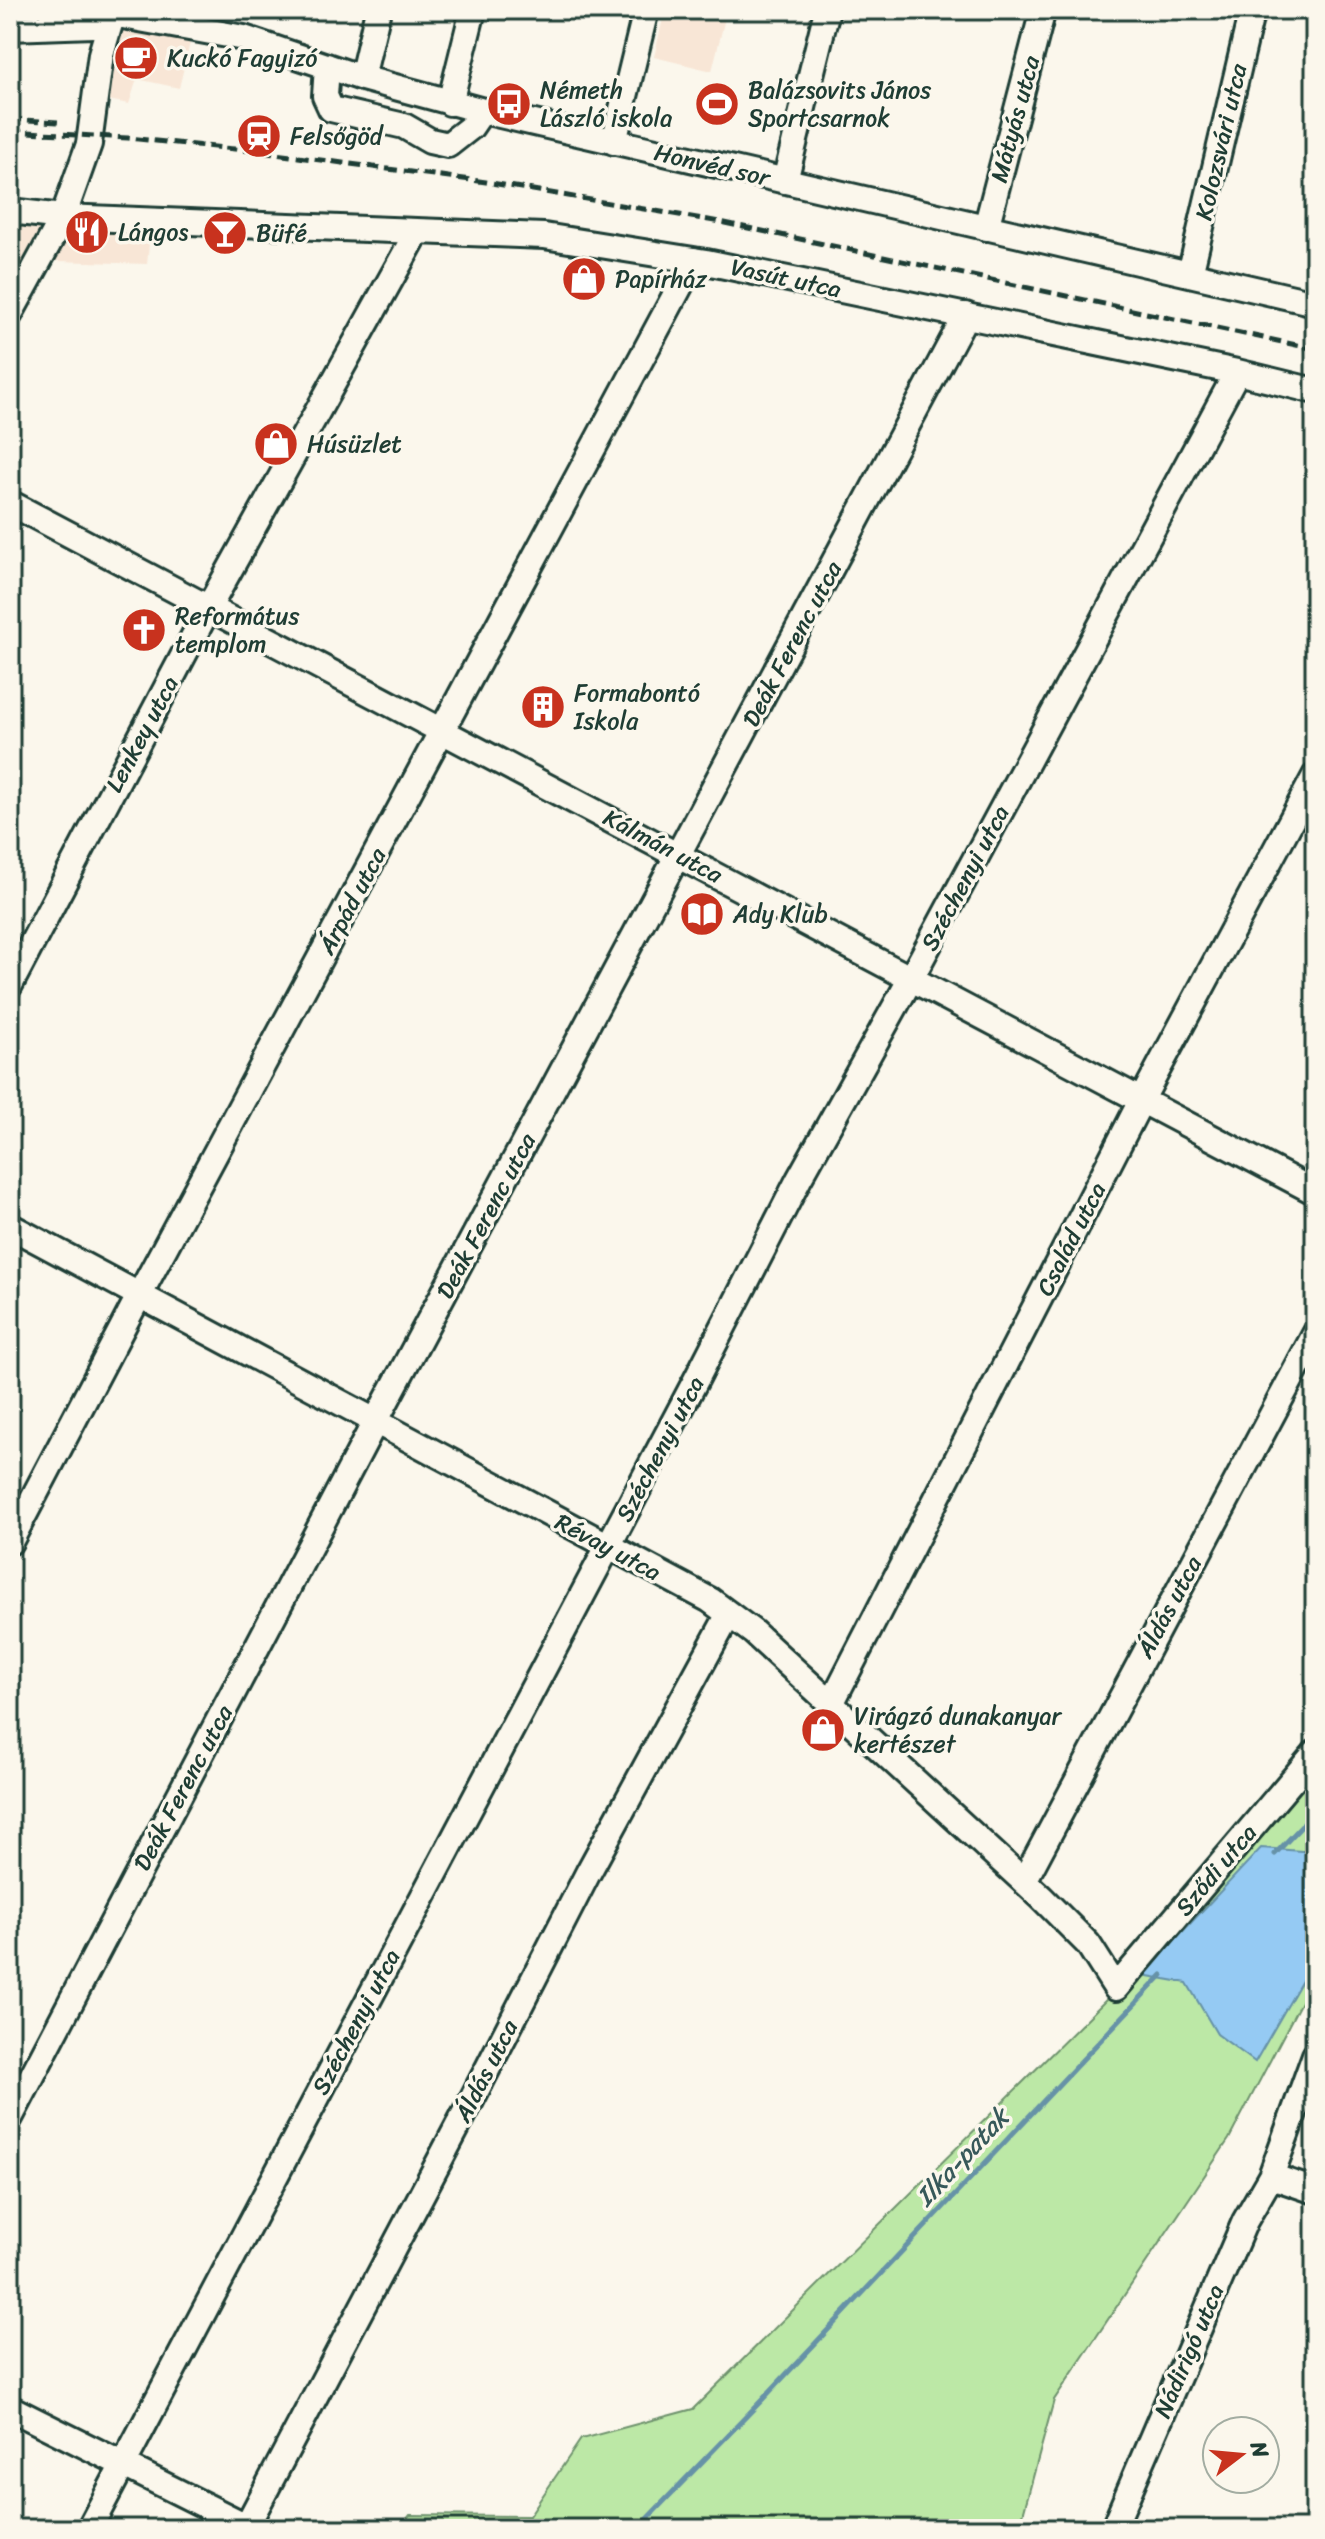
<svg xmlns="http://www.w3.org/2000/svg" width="1325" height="2539" font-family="Sriracha,sans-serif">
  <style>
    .built { fill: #f8e6d6 }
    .green { fill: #bce8a6; stroke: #6e926d; stroke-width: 2 }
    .water { fill: #95caf3; stroke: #6692a7; stroke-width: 2 }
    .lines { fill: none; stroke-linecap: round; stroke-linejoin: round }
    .stream { stroke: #6692a7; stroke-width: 5 }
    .minor-casing { stroke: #1f3d34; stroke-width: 30 }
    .minor { stroke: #fbf7ec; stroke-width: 24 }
    .rail { stroke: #1f3d34; stroke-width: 5; stroke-dasharray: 12 6; stroke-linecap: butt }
    .labels { text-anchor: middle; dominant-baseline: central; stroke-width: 7; stroke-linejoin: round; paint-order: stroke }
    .poi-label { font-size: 24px; fill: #1f3d34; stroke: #fbf7ec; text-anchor: start }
    .street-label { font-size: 24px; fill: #1f3d34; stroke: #fbf7ec }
    .water-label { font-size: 26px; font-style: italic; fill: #37595a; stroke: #fbf7ec }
  </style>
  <rect width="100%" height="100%" fill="#fbf7ec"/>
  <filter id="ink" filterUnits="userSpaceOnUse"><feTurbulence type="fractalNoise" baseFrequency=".0125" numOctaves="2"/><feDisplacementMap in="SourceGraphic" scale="16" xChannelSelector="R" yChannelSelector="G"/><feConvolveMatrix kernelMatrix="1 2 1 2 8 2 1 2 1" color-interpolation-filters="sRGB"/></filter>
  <g filter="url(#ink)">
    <!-- built -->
    <path class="built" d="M31 10H198L179 88 137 79 129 104 88 96 103 17 30 21Z
      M665 10H727L712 71 654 57Z
      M10 215 151 225 147 264 28 260 10 286Z"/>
    <!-- green -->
    <path class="green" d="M1315 1776V1975L1229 2139 1054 2400 1019 2529H399L410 2515 529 2516 581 2439 693 2409 1110 1996Z"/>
    <!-- water -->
    <path class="water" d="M1261 1848 1315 1852V1958L1255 2062 1217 2034 1187 1983 1142 1975Z"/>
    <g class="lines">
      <!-- stream -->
      <path class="stream" d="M1275 1854 1315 1812
        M637 2529 761 2401 1162 1975"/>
      <!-- minor casing -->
      <g class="minor-casing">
        <path id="minor" d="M112 14 244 38 362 78 491 113 1315 303
          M10 28 93 25 111 22
          M327 66 325 96 331 109 404 126 430 141 448 145 471 127 482 111
          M362 78 378 10
          M450 103 473 10
          M614 142 646 10
          M785 181 827 10
          M10 211 63 217 544 236 706 262 1237 372 1315 391
          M986 228 1043 10
          M1190 274 1252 10
          M10 314 63 217 89 144 101 54 114 10
          M10 503 1315 1192
          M10 985 209 607 417 232
          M10 1226 710 1600 753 1632 1041 1897 1088 1944 1116 1988 1315 1753
          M10 1542 140 1294 694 260
          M831 1704 1142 1099 1315 776
          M1024 1881 1315 1334
          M10 2118 375 1422 966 315
          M1271 2176 1315 2191
          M10 2408 246 2526
          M89 2529 697 1378 799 1179 910 980 1237 372
          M245 2529 470 2103 588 1873 729 1614
          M1113 2529 1245 2221 1271 2176 1315 2055"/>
      </g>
      <!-- minor -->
      <use href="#minor" class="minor"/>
      <!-- rail -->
      <path class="rail" d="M10 119 58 122
        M10 131 128 138 253 151 486 182 720 222 1315 349"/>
    </g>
  </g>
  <!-- icons -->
  <defs>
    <g id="cafe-disc" transform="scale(2.3)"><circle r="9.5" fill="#c8321e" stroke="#fbf7ec"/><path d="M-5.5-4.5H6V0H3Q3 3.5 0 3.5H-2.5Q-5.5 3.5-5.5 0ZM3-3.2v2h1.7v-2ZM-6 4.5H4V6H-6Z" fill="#fff"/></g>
    <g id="bus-disc" transform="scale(2.3)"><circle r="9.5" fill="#c8321e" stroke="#fbf7ec"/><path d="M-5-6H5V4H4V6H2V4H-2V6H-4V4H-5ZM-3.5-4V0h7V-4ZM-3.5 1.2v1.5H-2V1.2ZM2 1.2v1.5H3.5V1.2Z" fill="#fff"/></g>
    <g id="stadium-disc" transform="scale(2.3)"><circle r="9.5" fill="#c8321e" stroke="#fbf7ec"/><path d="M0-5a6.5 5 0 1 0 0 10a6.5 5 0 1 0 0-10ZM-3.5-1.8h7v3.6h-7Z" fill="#fff"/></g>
    <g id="station-disc" transform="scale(2.3)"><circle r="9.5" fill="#c8321e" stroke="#fbf7ec"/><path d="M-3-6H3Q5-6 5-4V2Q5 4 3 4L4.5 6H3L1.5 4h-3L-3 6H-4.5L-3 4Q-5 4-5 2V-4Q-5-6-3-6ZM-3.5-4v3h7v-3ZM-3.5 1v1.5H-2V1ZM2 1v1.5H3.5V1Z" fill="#fff"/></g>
    <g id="restaurant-disc" transform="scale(2.3)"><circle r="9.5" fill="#c8321e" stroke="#fbf7ec"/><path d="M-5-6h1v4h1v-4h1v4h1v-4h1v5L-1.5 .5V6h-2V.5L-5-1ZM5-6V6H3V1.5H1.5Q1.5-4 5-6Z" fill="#fff"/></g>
    <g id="bar-disc" transform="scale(2.3)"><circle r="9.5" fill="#c8321e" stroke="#fbf7ec"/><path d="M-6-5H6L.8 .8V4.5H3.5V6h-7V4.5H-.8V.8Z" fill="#fff"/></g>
    <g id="shop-disc" transform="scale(2.3)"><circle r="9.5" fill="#c8321e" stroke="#fbf7ec"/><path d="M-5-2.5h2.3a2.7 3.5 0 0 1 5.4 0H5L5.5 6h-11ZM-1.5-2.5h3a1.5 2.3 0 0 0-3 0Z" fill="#fff"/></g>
    <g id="church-disc" transform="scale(2.3)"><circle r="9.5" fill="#c8321e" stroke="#fbf7ec"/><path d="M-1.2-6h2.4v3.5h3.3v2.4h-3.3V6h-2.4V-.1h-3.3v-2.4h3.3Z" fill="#fff"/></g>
    <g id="building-disc" transform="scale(2.3)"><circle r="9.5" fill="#c8321e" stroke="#fbf7ec"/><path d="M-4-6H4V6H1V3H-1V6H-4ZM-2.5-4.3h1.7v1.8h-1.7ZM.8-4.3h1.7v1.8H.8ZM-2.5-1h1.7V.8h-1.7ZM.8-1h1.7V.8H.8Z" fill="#fff"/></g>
    <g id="library-disc" transform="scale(2.3)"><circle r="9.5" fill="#c8321e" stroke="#fbf7ec"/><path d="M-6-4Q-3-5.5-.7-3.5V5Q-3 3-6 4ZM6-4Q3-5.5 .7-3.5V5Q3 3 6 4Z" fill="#fff"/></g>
  </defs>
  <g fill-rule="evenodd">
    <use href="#cafe-disc" x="136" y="58"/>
    <use href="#bus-disc" x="509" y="104"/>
    <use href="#stadium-disc" x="717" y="104"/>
    <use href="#station-disc" x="259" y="136"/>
    <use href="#restaurant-disc" x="87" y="232"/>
    <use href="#bar-disc" x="225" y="233"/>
    <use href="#shop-disc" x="584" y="279"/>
    <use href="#shop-disc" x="276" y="444"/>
    <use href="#church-disc" x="144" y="630"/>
    <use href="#building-disc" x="543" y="707"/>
    <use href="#library-disc" x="702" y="914"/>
    <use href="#shop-disc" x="823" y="1730"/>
  </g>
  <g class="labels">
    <!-- poi labels -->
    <g class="poi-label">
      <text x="167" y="58">Kuckó Fagyizó</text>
      <text x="540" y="90">Németh<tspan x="540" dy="28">László iskola</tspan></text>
      <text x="748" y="90">Balázsovits János<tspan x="748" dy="28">Sportcsarnok</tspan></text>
      <text x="290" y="136">Felsőgöd</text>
      <text x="118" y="232">Lángos</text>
      <text x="256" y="233">Büfé</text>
      <text x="615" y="279">Papírház</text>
      <text x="307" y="444">Húsüzlet</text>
      <text x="175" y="616">Református<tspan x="175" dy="28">templom</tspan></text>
      <text x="574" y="693">Formabontó<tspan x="574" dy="28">Iskola</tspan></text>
      <text x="733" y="914">Ady Klub</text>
      <text x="854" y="1716">Virágzó dunakanyar<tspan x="854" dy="28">kertészet</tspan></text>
    </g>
    <!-- street labels -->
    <g class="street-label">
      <text transform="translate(1015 119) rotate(-75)">Mátyás utca</text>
      <text transform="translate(1221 142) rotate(-77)">Kolozsvári utca</text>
      <text transform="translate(712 165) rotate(13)">Honvéd sor</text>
      <text transform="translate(786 278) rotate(12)">Vasút utca</text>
      <text transform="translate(792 644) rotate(-62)">Deák Ferenc utca</text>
      <text transform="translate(142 734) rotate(-62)">Lenkey utca</text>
      <text transform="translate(663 846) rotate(28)">Kálmán utca</text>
      <text transform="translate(965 878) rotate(-62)">Széchenyi utca</text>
      <text transform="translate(352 901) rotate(-62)">Árpád utca</text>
      <text transform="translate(486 1216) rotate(-62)">Deák Ferenc utca</text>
      <text transform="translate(1071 1239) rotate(-63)">Család utca</text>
      <text transform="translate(660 1449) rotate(-62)">Széchenyi utca</text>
      <text transform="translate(608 1547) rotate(28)">Révay utca</text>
      <text transform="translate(1169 1607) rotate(-62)">Áldás utca</text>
      <text transform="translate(183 1788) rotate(-62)">Deák Ferenc utca</text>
      <text transform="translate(1216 1870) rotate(-50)">Sződi utca</text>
      <text transform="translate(356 2022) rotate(-62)">Széchenyi utca</text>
      <text transform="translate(486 2071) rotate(-63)">Áldás utca</text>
      <text transform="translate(1189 2351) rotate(-67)">Nádirigó utca</text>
    </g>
    <!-- water labels -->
    <g class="water-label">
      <text transform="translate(962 2157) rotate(-47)">Ilka-patak</text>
    </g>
  </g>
  <!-- margin -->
  <rect width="1325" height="2539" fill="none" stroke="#fbf7ec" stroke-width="40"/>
  <rect x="20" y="20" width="1285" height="2499" fill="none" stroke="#1f3d34" stroke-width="3" filter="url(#ink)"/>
  <!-- north arrow -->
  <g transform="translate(1241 2455) rotate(74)"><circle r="38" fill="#fbf7ec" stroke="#a3ada2" stroke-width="2"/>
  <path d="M0-6L14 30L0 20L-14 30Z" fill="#c8321e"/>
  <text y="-12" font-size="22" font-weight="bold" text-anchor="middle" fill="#1f3d34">N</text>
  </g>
</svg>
